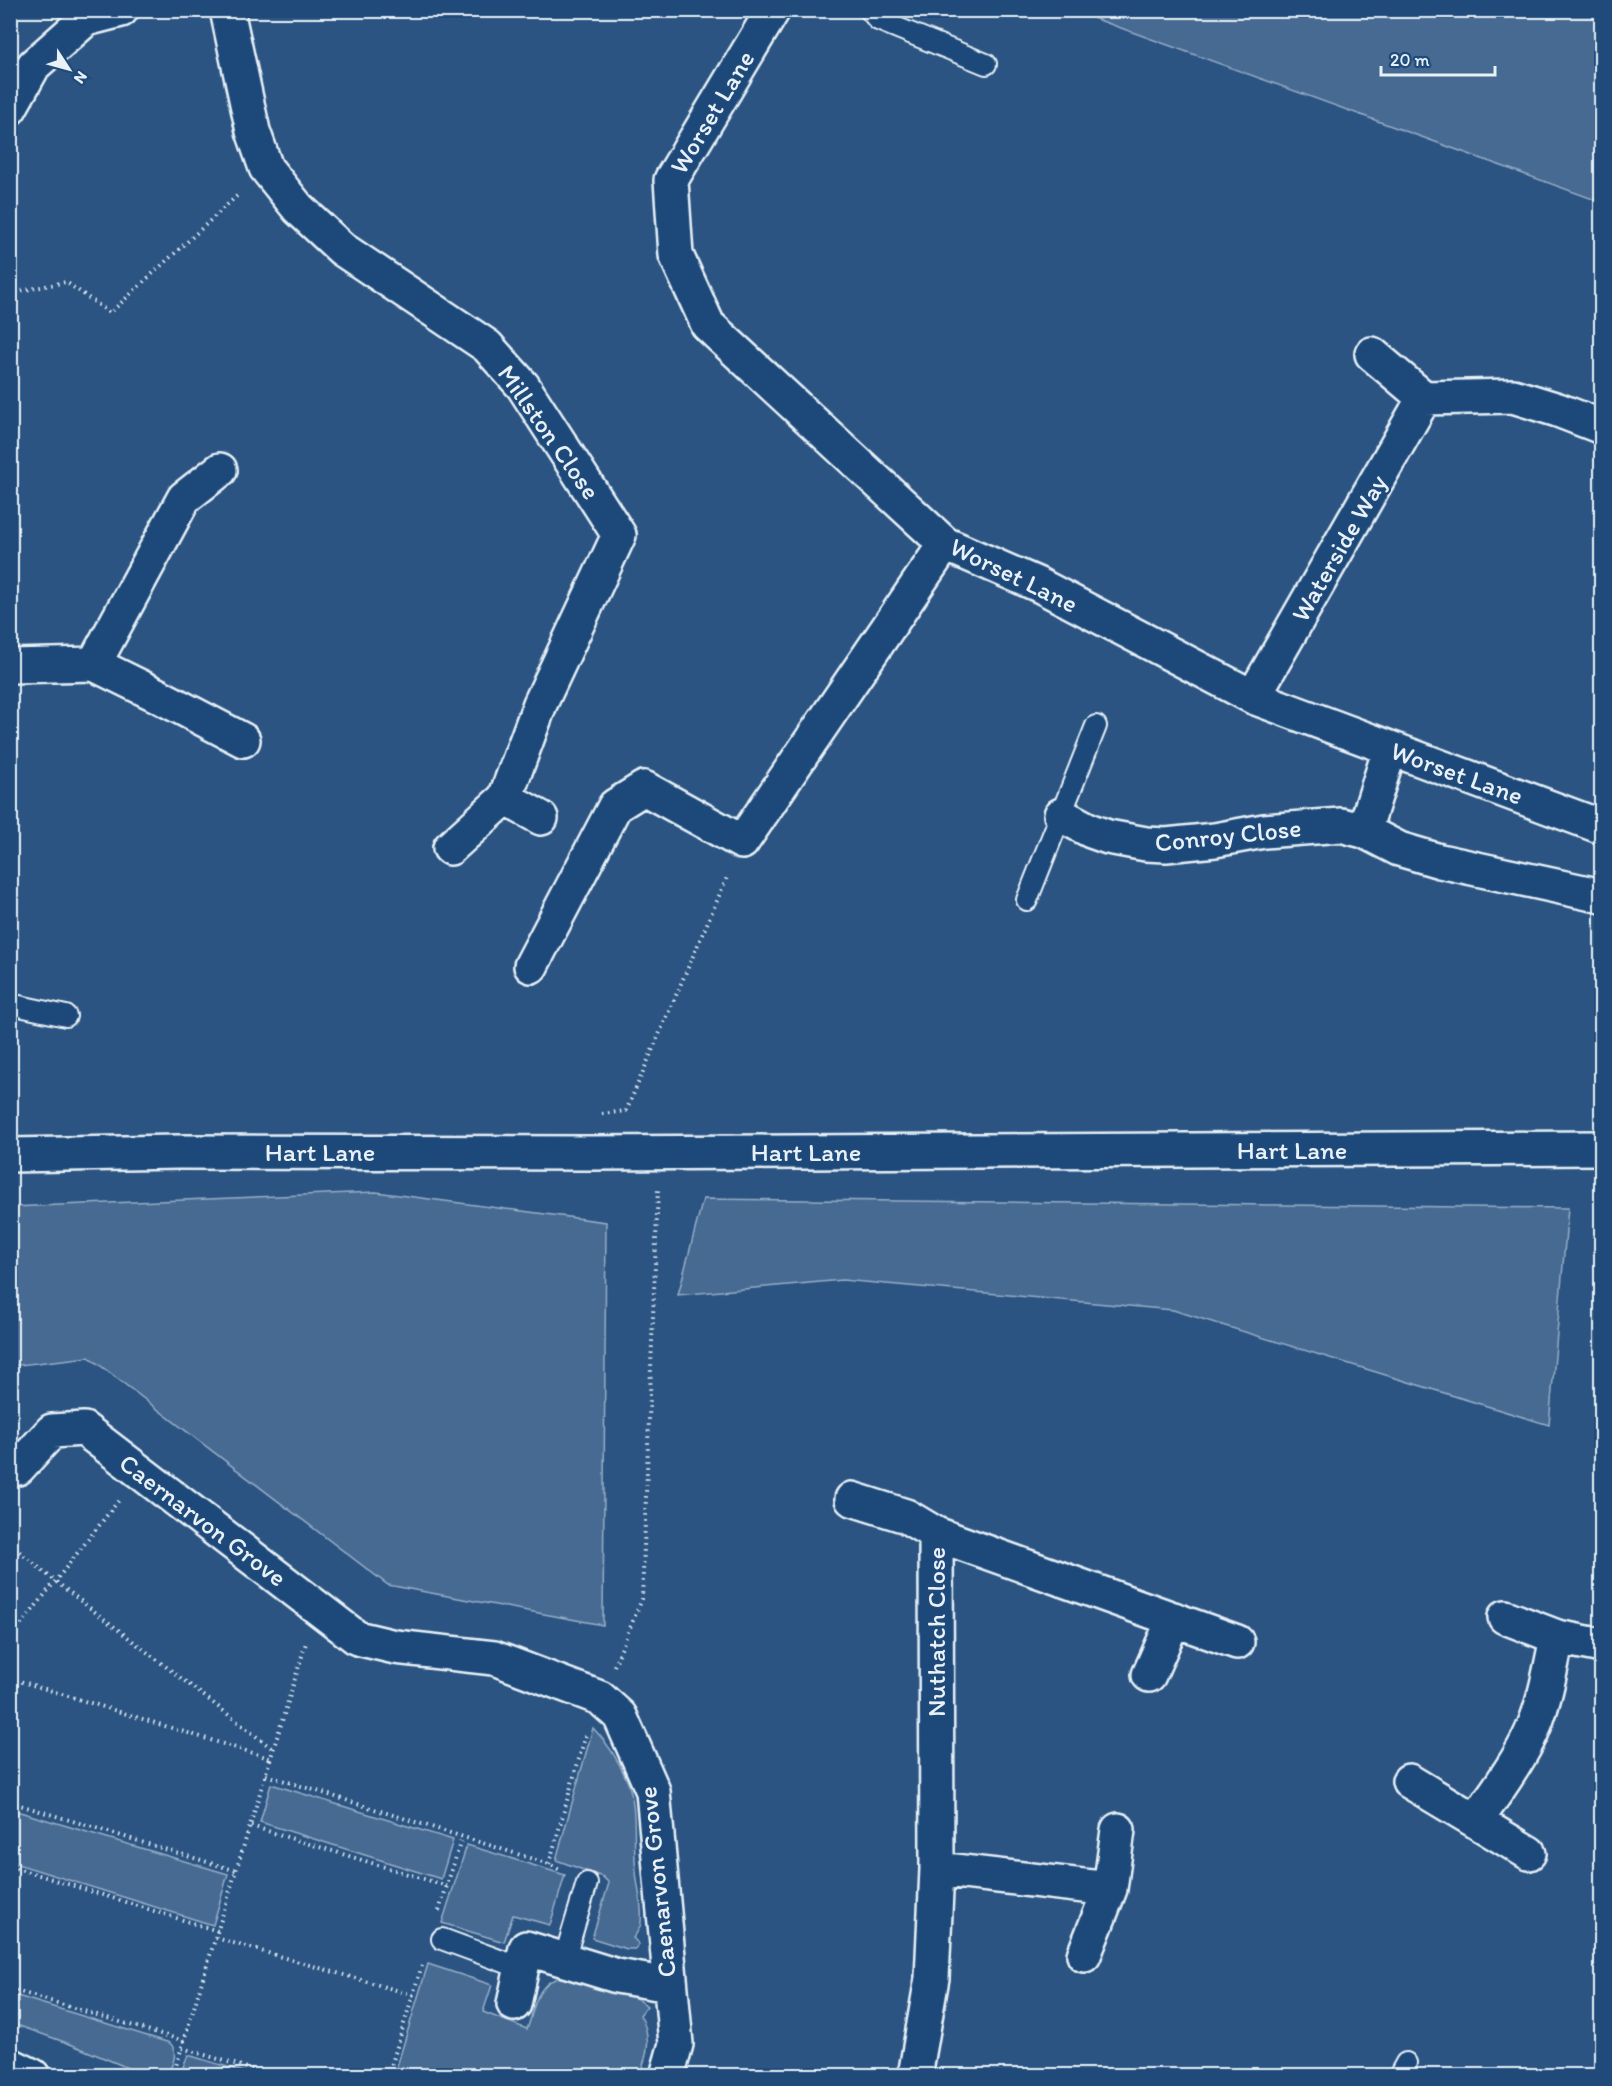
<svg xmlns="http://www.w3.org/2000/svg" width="1612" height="2086" font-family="Itim,sans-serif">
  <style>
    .green { fill: #476b93; stroke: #98aec6; stroke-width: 1.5 }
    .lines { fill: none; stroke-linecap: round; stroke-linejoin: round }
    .lane-casing { stroke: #e8f1f8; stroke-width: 24 }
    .street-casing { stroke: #e8f1f8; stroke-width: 38 }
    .secondary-casing { stroke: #e8f1f8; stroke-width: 38 }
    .path { stroke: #e8f1f8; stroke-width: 4; stroke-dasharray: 1.5 4.5; stroke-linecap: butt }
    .lane { stroke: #1f4a7a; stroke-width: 20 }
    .street { stroke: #1f4a7a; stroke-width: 33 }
    .secondary { stroke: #1f4a7a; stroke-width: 33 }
    .labels { text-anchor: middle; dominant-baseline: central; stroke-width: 4.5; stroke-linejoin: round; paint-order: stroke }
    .street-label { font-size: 26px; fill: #e8f1f8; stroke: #1f4a7a }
  </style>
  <rect width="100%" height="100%" fill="#2b5482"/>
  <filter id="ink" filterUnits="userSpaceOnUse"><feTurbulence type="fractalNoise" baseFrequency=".0167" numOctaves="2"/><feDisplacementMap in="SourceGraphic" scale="12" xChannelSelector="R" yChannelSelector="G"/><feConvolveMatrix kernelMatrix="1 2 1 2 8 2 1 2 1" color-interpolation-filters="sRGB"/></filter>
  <g filter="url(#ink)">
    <!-- green -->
    <path class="green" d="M1074 11H1601V202Z
      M376 1192 606 1222 603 1625 388 1585 89 1357 11 1366V1207Z
      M703 1199 1568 1208 1549 1425 1173 1310 842 1280 678 1295Z
      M593 1728C607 1742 618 1760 626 1778 639 1807 632 1841 636 1871 637 1887 643 1905 641 1922 641 1928 637 1933 633 1938L639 1944 635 1949H627L592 1938 609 1883 603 1877 556 1860Z
      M271 1784 453 1840 441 1879 260 1822Z
      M10 1809 228 1874 213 1925 11 1862Z
      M467 1845 565 1875 550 1925 513 1915 504 1942 442 1923Z
      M428 1964 492 1985 483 2012 527 2029C533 2015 534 1994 548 1983 567 1967 631 1991 647 2006L640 2015C652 2036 648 2055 639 2075L394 2076Z
      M11 1994 170 2043C179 2052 173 2067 165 2075H142L121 2065 70 2044 11 2023Z
      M188 2055 254 2075H193L187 2073 183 2067Z"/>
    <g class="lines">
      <!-- lane casing -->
      <g class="lane-casing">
        <path id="lane" d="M870 10 878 20 986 64
          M1027 900 1096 726
          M10 1004 66 1016
          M442 1939 521 1968
          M564 1960 587 1883
          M1399 2076 1406 2063"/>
      </g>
      <!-- street casing -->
      <g class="street-casing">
        <path id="street" d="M227 10 253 131 266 168 298 208 342 249 487 346 523 386 619 535 540 704 505 798 450 848
          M773 10 671 180 676 255 708 325 945 544 1039 585 1253 697 1602 827
          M10 108 34 65 86 19 121 10
          M1372 354 1424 398 1513 396 1558 410 1602 427
          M94 664 157 695 243 740
          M10 666 94 664 184 498 220 470
          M1253 697 1424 398
          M505 798 541 818
          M1061 815 1091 831 1108 837 1146 844 1166 845 1215 840 1264 831 1341 825 1364 831 1399 849 1440 861 1602 896
          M1364 831 1390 749
          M531 966 615 806 644 788 742 842 945 544
          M18 1468 52 1431 84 1429 357 1638 395 1647 494 1658 600 1698 620 1716 653 1791 676 2044 667 2076
          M852 1499 906 1516 936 1534
          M1505 1617 1557 1637 1602 1646
          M1149 1675 1174 1619
          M1409 1781 1529 1853
          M1476 1821C1494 1794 1514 1769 1528 1740 1544 1708 1550 1672 1557 1637
          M937 1869 1110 1889
          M1084 1955 1110 1889 1118 1830
          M514 2004 526 1948 617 1976 669 1985
          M915 2076 932 1978 937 1869 936 1534 1237 1642"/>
      </g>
      <!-- secondary casing -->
      <g class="secondary-casing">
        <path id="secondary" d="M10 1155 179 1152 589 1153 1602 1148
          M10 2065 33 2076"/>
      </g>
      <!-- path -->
      <path class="path" d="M10 293 66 282 110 313 240 193
        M602 1114 626 1111 728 875
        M10 1544 55 1581 274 1750
        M10 1639 119 1500
        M614 1666 642 1599 658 1188
        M10 1678 272 1759
        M266 1775 549 1864 562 1871
        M10 1802 237 1871
        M251 1826 447 1886
        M549 1864 586 1734
        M10 1866 218 1931
        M439 1911 462 1837
        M216 1938 413 1995
        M10 1989 184 2041
        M182 2048 274 2076
        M173 2076 306 1643
        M388 2076 423 1962"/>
      <!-- lane -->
      <use href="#lane" class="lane"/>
      <!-- street -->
      <use href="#street" class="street"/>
      <!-- secondary -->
      <use href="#secondary" class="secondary"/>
    </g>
  </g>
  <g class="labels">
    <!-- street labels -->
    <g class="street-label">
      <text transform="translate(712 112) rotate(-59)">Worset Lane</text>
      <text transform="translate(549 432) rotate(55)">Millston Close</text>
      <text transform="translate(1339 548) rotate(-60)">Waterside Way</text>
      <text transform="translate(1014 575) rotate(26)">Worset Lane</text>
      <text transform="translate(1457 773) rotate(20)">Worset Lane</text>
      <text transform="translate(1228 835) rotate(-6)">Conroy Close</text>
      <text x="1292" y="1150">Hart Lane</text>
      <text x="320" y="1152">Hart Lane</text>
      <text x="806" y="1152">Hart Lane</text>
      <text transform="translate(203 1520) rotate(37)">Caernarvon Grove</text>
      <text transform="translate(936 1632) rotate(-90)">Nuthatch Close</text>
      <text transform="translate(657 1882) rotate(-96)">Caenarvon Grove</text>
    </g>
  </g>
  <!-- margin -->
  <rect width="1612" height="2086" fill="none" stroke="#1f4a7a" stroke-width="36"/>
  <rect x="18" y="18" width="1576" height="2050" fill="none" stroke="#e8f1f8" stroke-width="2" filter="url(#ink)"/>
  <!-- north arrow -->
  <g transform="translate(69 69) rotate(126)" stroke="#1f4a7a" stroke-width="4.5" paint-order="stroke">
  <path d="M0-4.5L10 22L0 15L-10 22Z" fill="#e8f1f8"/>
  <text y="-9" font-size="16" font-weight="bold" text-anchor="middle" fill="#e8f1f8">N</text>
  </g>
  <!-- scale -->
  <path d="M1381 66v9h114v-9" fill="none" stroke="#e8f1f8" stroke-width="3"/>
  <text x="1390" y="66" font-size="18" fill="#e8f1f8" stroke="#1f4a7a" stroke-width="4.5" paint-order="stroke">20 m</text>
</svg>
